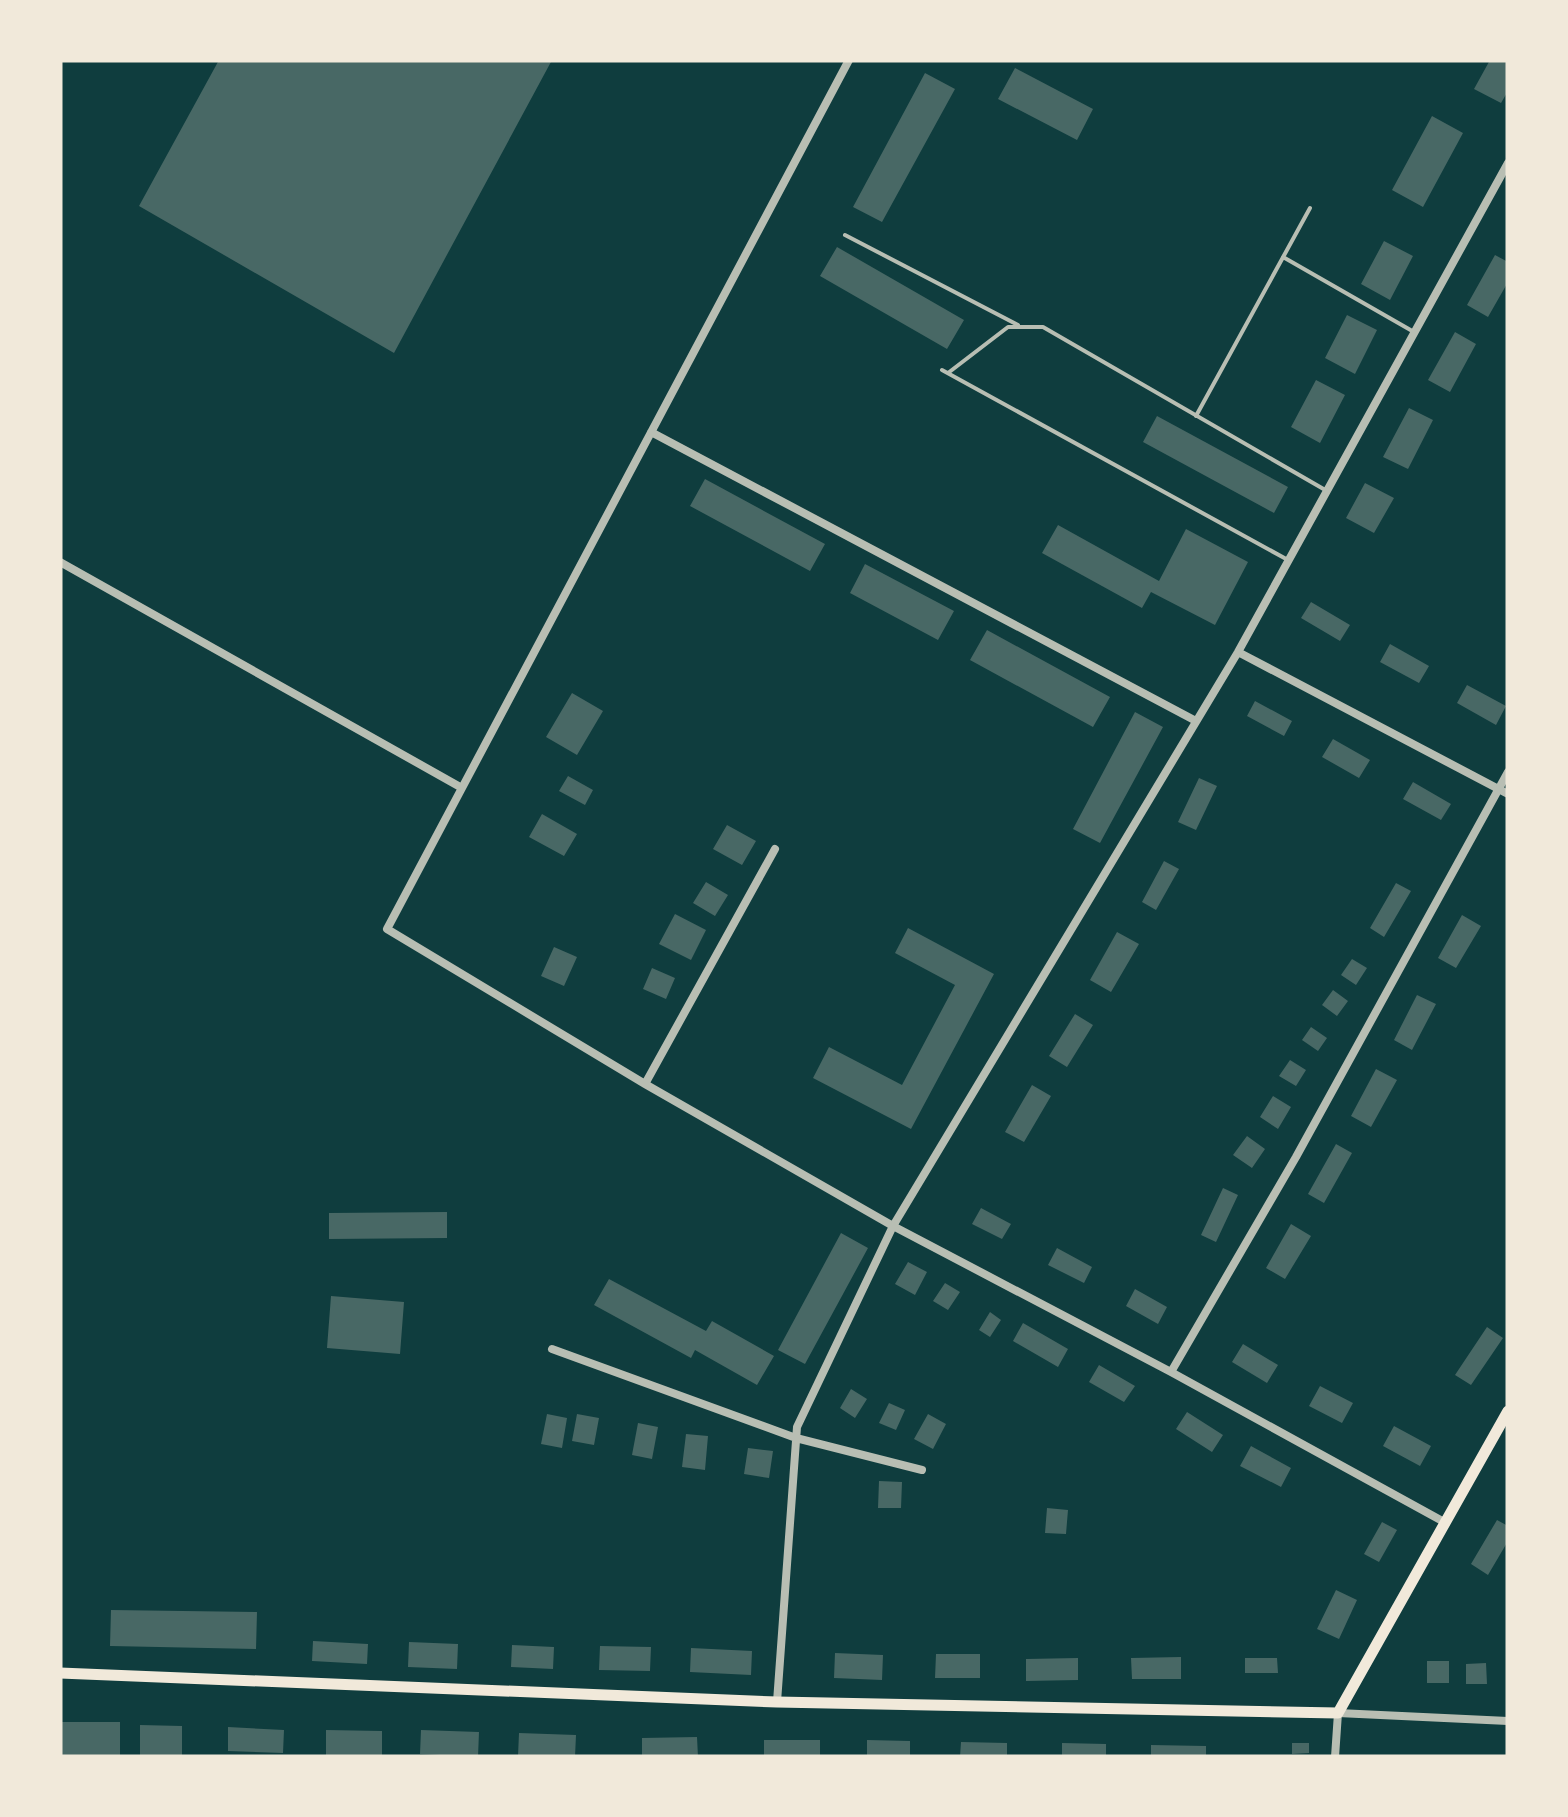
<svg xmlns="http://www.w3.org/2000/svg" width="1568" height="1817" font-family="'Open Sans',sans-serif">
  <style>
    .building { fill: #486865 }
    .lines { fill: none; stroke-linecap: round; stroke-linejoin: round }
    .service { stroke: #b8beb3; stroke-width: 4 }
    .minor { stroke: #b8beb3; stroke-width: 8 }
    .secondary { stroke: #f1e9da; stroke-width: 11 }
  </style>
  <rect width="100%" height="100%" fill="#0f3d3e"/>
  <!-- building -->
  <path class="building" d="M219 60H552L394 353 139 206Z
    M1490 60H1508V91L1501 103 1474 89Z
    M1015 68 1093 109 1077 140 998 99Z
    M925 73 955 89 882 222 853 207Z
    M1432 116 1463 133 1423 207 1392 190Z
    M1384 241 1413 256 1390 300 1361 284Z
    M837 247 964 320 947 349 820 276Z
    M1495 255 1508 262V282L1488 317 1467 305Z
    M1347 315 1377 330 1355 374 1325 358Z
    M1455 332 1476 344 1450 392 1428 380Z
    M1316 380 1345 395 1320 443 1291 427Z
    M1409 408 1433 420 1408 469 1383 457Z
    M1157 416 1288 487 1274 513 1143 442Z
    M705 479 825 544 810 571 690 506Z
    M1365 483 1394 498 1374 533 1346 518Z
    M1058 525 1159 581 1186 529 1248 562 1215 625 1151 592 1142 608 1042 553Z
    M865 564 954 611 938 640 850 593Z
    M1311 602 1350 625 1340 641 1301 618Z
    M987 630 1110 697 1093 727 970 660Z
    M1390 644 1429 666 1419 683 1380 662Z
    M1467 685 1506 706 1496 725 1457 703Z
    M572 693 603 711 577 755 546 737Z
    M1255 701 1292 721 1284 736 1247 716Z
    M1135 712 1163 727 1100 843 1073 829Z
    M1333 739 1370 760 1359 778 1322 757Z
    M568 776 593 790 585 805 559 791Z
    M1199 778 1217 786 1196 830 1178 822Z
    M1413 782 1451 804 1441 820 1403 799Z
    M542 814 577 834 564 856 529 837Z
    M727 825 756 841 742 865 713 849Z
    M1164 861 1179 869 1156 910 1142 902Z
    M706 882 728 895 715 916 693 903Z
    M1396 883 1411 891 1384 937 1370 928Z
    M675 914 706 930 691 960 659 944Z
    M1462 915 1481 926 1456 968 1438 958Z
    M908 928 994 974 911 1129 813 1078 829 1047 902 1085 955 985 895 953Z
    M1117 932 1139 944 1111 992 1090 980Z
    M554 947 577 957 564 986 541 976Z
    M1352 959 1367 968 1356 985 1341 975Z
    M652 968 675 978 666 999 643 989Z
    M1333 990 1348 1001 1337 1016 1322 1005Z
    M1417 995 1436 1004 1412 1050 1394 1040Z
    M1075 1014 1093 1025 1067 1067 1049 1056Z
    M1311 1027 1327 1038 1318 1051 1302 1040Z
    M1290 1060 1306 1070 1296 1086 1279 1076Z
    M1376 1069 1397 1080 1371 1127 1351 1116Z
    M1032 1085 1051 1096 1024 1142 1005 1132Z
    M1273 1096 1291 1107 1278 1129 1260 1117Z
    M1247 1136 1265 1149 1252 1168 1233 1155Z
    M1336 1144 1352 1153 1324 1203 1308 1194Z
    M1223 1188 1238 1195 1216 1242 1201 1235Z
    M981 1208 1011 1224 1002 1239 972 1224Z
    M447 1212V1238L329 1239V1213Z
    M1291 1224 1311 1236 1285 1279 1266 1268Z
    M841 1233 868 1248 805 1364 778 1350Z
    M1057 1248 1092 1267 1084 1283 1048 1265Z
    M908 1262 927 1272 915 1295 895 1284Z
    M609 1279 706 1331 712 1321 774 1356 757 1385 695 1350 691 1358 594 1305Z
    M945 1283 960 1292 948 1310 933 1301Z
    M1135 1289 1167 1307 1158 1324 1126 1306Z
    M331 1296 404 1302 400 1354 327 1348Z
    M990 1312 1001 1320 990 1337 979 1330Z
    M1023 1323 1068 1349 1058 1367 1013 1341Z
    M1487 1327 1503 1338 1471 1385 1455 1375Z
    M1243 1344 1278 1365 1267 1383 1232 1362Z
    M1099 1365 1135 1386 1124 1402 1089 1382Z
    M1320 1386 1353 1403 1342 1423 1309 1406Z
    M851 1389 867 1399 855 1418 840 1408Z
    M889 1403 905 1410 896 1430 879 1423Z
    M1187 1412 1223 1435 1212 1452 1176 1429Z
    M547 1414 567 1418 562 1448 541 1444Z
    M577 1414 599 1418 594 1445 572 1441Z
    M928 1414 946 1424 933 1449 914 1439Z
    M638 1423 658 1427 652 1459 632 1455Z
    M1394 1426 1431 1446 1420 1466 1383 1446Z
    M686 1434 708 1436 705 1470 682 1467Z
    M1251 1446 1291 1468 1281 1487 1240 1466Z
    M748 1448 773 1451 769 1478 744 1474Z
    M879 1481 902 1482 901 1508H878Z
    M1047 1508 1068 1510 1066 1534 1045 1533Z
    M1497 1520 1508 1526V1541L1488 1575 1471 1564Z
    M1382 1522 1397 1530 1379 1562 1364 1554Z
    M1336 1590 1357 1600 1339 1639 1317 1629Z
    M111 1610 257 1612 256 1649 110 1646Z
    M313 1641 368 1644 367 1664 312 1661Z
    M409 1642 458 1644 457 1669 408 1667Z
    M512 1645 554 1647 553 1669 511 1667Z
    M600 1646 651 1647 650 1671 599 1670Z
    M691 1648 752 1651 751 1675 690 1672Z
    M835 1653 883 1655 882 1680 834 1678Z
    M936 1654H980V1678H935Z
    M1181 1657V1679H1132L1131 1658Z
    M1078 1658V1680L1026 1681V1659Z
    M1245 1658H1277L1278 1673H1245Z
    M1427 1661H1449V1683H1427Z
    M1486 1663 1487 1684H1466V1664Z
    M60 1722H120V1757H60Z
    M140 1725 182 1726V1757H140Z
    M228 1727 284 1730 283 1753 228 1751Z
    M326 1730 382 1731V1757L326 1756Z
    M421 1730 479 1732 478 1757 420 1754Z
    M519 1733 576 1735 575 1757 518 1756Z
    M697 1737 698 1757H642V1738Z
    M764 1740H820V1757H764Z
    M867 1740 910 1741V1757H867Z
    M961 1742 1007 1743V1757H960Z
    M1062 1743 1106 1744V1757H1062Z
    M1292 1743H1309V1753L1292 1754Z
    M1151 1745 1206 1746V1757H1151Z"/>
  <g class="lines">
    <!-- service -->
    <path class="service" d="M845 235 1018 325
      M1283 257 1414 332
      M942 370 1288 560
      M948 373 1008 327H1043L1327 491
      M1196 416 1310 208"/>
    <!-- minor -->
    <path class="minor" d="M849 60 387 929 645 1084 893 1226 1238 652 1508 163
      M651 432 1196 721
      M60 562 462 788
      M1238 652 1508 794
      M645 1084 775 849
      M552 1349 796 1438 922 1470
      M1171 1372 1296 1157 1508 772
      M777 1702 797 1427 893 1226 1171 1372 1446 1523
      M1335 1757 1338 1713 1508 1721"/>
    <!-- secondary -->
    <path class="secondary" d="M60 1673 777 1702 1338 1713 1508 1411"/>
  </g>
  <!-- border -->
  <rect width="1568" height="1817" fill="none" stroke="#f1e9da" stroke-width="125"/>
</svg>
